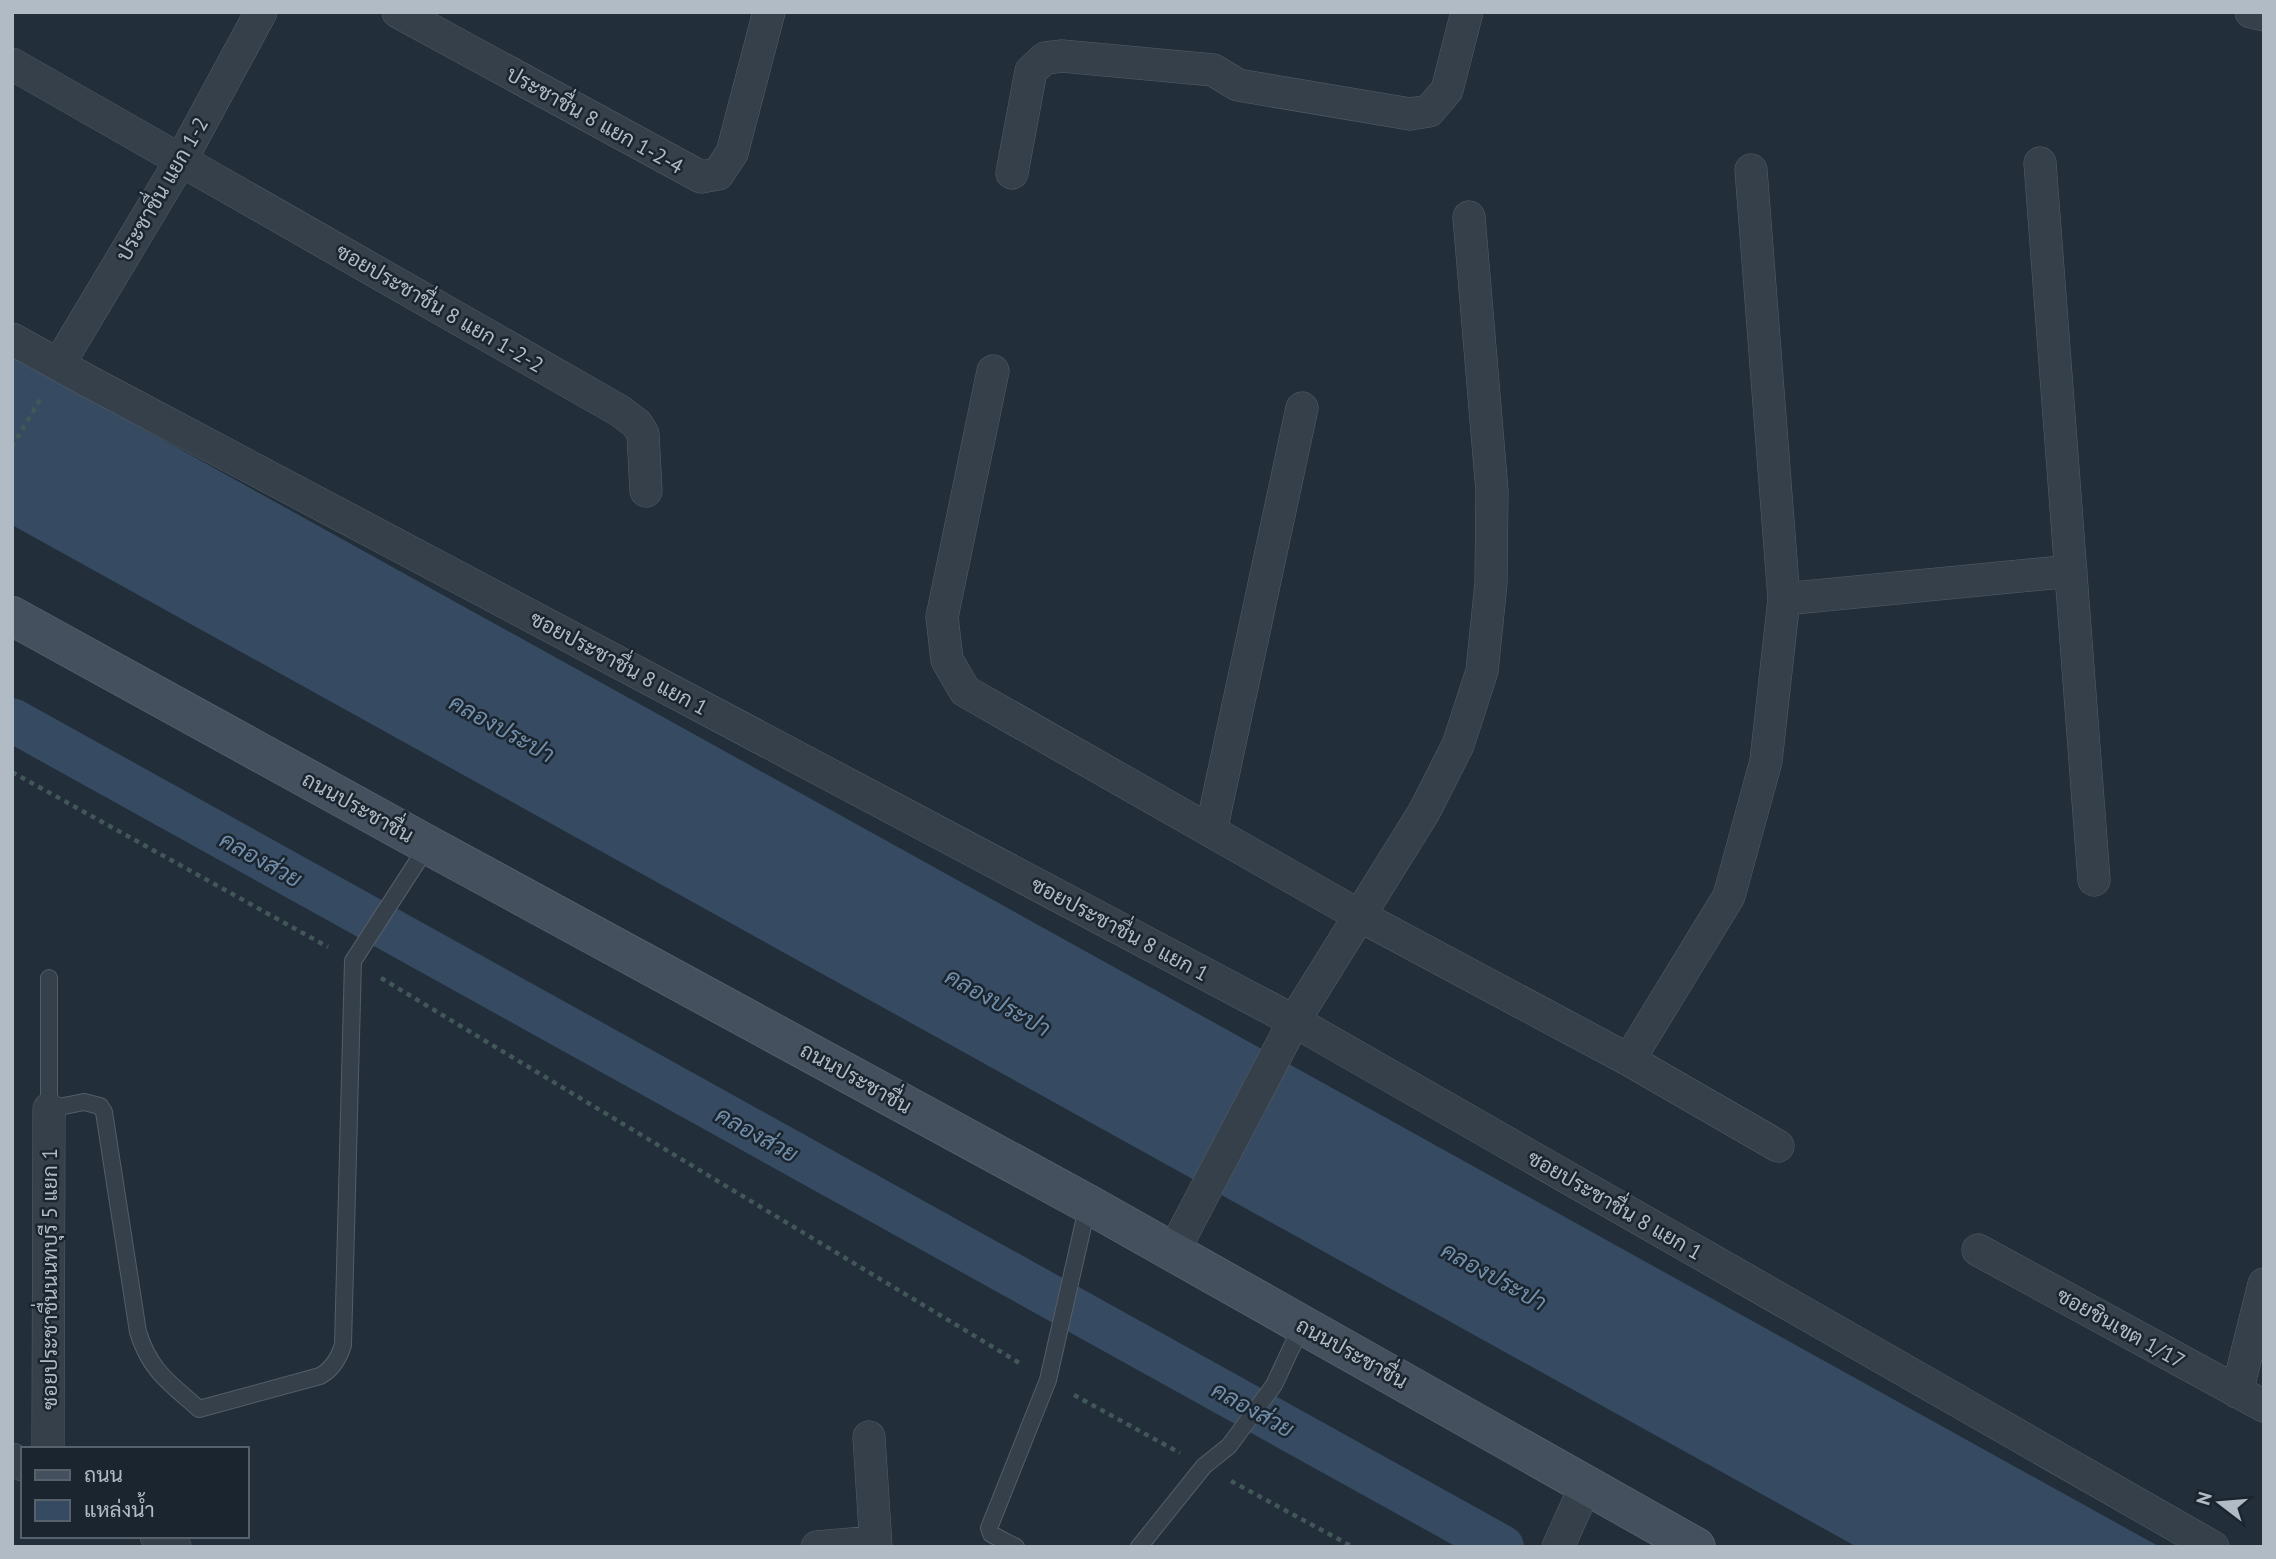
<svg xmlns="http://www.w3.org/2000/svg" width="2276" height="1559" font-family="'PT Sans',Sarabun,sans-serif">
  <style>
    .water { fill: #364b61 }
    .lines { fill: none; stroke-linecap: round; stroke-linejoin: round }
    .canal { stroke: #364b61; stroke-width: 44 }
    .service-casing { stroke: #545e68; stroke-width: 18 }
    .minor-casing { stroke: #545e68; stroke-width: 33 }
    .secondary-casing { stroke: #545e68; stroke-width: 40 }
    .path { stroke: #425758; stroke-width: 4.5; stroke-dasharray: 5 5; stroke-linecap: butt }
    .service { stroke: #36404a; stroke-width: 16 }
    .minor { stroke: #36404a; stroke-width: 32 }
    .secondary { stroke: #44505d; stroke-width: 38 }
    .labels { text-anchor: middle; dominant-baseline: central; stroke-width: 5; stroke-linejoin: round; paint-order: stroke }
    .street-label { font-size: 21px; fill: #b1bbc6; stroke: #1b252f }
    .water-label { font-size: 23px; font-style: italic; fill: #718eaa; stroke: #1b252f }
  </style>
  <rect width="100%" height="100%" fill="#222e3a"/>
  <!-- water -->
  <path class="water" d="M12 356 2160 1547H1857L12 525Z"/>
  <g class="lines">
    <!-- canal -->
    <path class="canal" d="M12 720 1502 1547"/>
    <!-- service casing -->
    <g class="service-casing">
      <path id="service" d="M49 978V1109L84 1102 100 1106 104 1112 138 1332C150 1371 170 1383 199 1409L320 1376C333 1369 339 1358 343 1345L353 961 428 845
        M1016 1547 991 1534 989 1528 1048 1380 1088 1204
        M1139 1547 1204 1466 1229 1446 1274 1385 1302 1325"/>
    </g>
    <!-- minor casing -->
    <g class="minor-casing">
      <path id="minor" d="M398 12 701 177 718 174 732 153 769 12
        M2251 12 2264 15
        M12 64 620 411 637 424 643 434 646 491
        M2040 163 2094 880
        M1012 173 1031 71 1045 58 1062 56 1213 70 1238 85 1410 114 1429 111 1447 90 1467 12
        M12 339 88 381 1294 1021 2213 1547
        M59 364 181 160 261 12
        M993 371 942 617 947 660 965 691 1360 916 1629 1060 1778 1146
        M1784 599 2071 571
        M1211 831 1302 408
        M1629 1060 1729 896 1766 761 1784 599 1751 170
        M1978 1250 2264 1406
        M1173 1252 1294 1021 1424 812 1458 745 1482 671 1491 583 1492 491 1469 217
        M2237 1392 2264 1284
        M869 1437 876 1547
        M48 1449 49 1109
        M12 1459 23 1465
        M156 1536 175 1547
        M817 1547 875 1542
        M1558 1547 1586 1485"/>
    </g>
    <!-- secondary casing -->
    <g class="secondary-casing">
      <path id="secondary" d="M12 616 428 845 1088 1204 1696 1547"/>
    </g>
    <!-- path -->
    <path class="path" d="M12 447 42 396
      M12 772 328 947
      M381 978 1021 1364
      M1074 1395 1180 1453
      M1231 1481 1353 1547"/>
    <!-- service -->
    <use href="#service" class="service"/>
    <!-- minor -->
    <use href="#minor" class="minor"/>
    <!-- secondary -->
    <use href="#secondary" class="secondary"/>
  </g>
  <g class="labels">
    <!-- street labels -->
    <g class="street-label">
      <text transform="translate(595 120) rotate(29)">ประชาชื่น 8 แยก 1-2-4</text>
      <text transform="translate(162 189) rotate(-60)">ประชาชื่น แยก 1-2</text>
      <text transform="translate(440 308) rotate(30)">ซอยประชาชื่น 8 แยก 1-2-2</text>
      <text transform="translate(619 663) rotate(28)">ซอยประชาชื่น 8 แยก 1</text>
      <text transform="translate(358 807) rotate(29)">ถนนประชาชื่น</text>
      <text transform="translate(1120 929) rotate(28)">ซอยประชาชื่น 8 แยก 1</text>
      <text transform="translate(856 1078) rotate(29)">ถนนประชาชื่น</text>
      <text transform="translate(1615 1205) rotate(30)">ซอยประชาชื่น 8 แยก 1</text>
      <text transform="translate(49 1279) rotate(-90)">ซอยประชาชื่นนนทบุรี 5 แยก 1</text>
      <text transform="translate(2121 1328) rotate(29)">ซอยชินเขต 1/17</text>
      <text transform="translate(1352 1353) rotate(29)">ถนนประชาชื่น</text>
    </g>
    <!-- water labels -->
    <g class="water-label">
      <text transform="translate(502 728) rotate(29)">คลองประปา</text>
      <text transform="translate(261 859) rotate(29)">คลองส่วย</text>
      <text transform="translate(998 1002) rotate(29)">คลองประปา</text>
      <text transform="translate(757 1134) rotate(29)">คลองส่วย</text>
      <text transform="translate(1494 1276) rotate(29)">คลองประปา</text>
      <text transform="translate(1253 1409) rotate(29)">คลองส่วย</text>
    </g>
  </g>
  <!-- border -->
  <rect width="2276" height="1559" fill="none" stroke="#b1bbc6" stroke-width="28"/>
  <!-- legend -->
  <rect x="21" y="1447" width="228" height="91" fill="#1b252f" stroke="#57616b" stroke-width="2"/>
  <rect x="35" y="1470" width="35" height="10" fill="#44505d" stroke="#57616b" stroke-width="2"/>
  <text x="84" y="1482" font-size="21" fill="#b1bbc6">ถนน</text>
  <rect x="35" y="1500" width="35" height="21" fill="#364b61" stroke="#57616b" stroke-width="2"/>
  <text x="84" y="1517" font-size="21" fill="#b1bbc6">แหล่งน้ำ</text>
  <!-- north arrow -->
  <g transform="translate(2220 1503) rotate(286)" stroke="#1b252f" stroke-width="5" paint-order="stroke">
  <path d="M0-5L12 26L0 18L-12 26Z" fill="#b1bbc6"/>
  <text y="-10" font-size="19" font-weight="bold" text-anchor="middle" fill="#b1bbc6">N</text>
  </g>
</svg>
